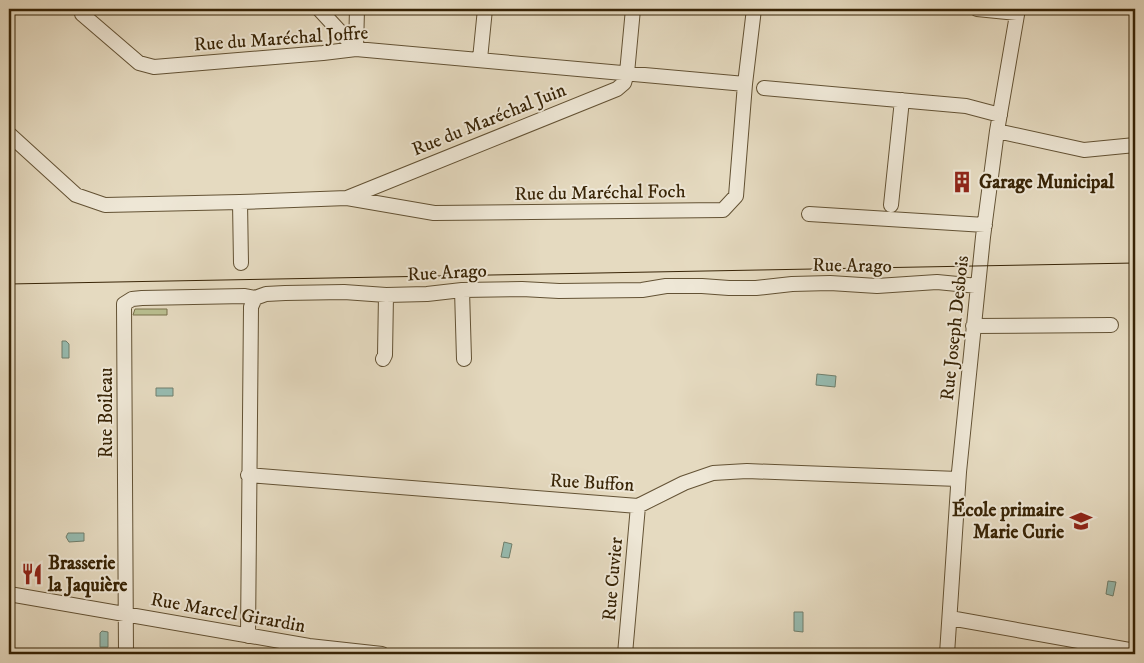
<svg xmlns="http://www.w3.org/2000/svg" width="1144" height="663" font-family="'IM FELL DW Pica',serif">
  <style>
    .green { fill: #b9be8f; stroke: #78714a }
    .water { fill: #96bbb0; stroke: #707f6c }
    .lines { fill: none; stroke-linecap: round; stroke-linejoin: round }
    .minor-casing { stroke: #635234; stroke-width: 16 }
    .minor { stroke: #eee7d6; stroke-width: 14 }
    .tram { stroke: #382406; stroke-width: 1 }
    .labels { text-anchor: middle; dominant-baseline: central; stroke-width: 4; stroke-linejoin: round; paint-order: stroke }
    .street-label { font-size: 19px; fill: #382406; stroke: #eee7d6 }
    .poi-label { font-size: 19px; font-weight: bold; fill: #382406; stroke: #eee7d6; text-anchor: start }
  </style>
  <rect width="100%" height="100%" fill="#e5dac0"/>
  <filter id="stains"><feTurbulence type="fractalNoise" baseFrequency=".004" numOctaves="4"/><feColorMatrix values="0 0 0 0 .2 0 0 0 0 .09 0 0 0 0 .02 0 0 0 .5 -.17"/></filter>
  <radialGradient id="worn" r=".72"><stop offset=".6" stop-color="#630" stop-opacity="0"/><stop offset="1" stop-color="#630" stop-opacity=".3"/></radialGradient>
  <!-- green -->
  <path class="green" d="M135 309H167V315H133Z"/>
  <!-- water -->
  <path class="water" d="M62 341H66L69 344V358H62Z
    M817 374 836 376 835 387 816 385Z
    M156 388H173V396H156Z
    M68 533H84V541L69 542 66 537Z
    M504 542 512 544 509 558 501 557Z
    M1108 581 1116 582 1113 596 1106 594Z
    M794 612H803V632L794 631Z
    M102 631 108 632V647H100V633Z"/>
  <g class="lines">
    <!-- minor casing -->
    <g class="minor-casing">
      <path id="minor" d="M86 9 82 14 139 63 154 67 323 53 356 49 745 84
        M319 9 356 49
        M977 9 1017 13
        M356 49 357 9
        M480 59 485 9
        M764 88 966 106 1000 115
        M997 131 1084 150 1135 145
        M9 134 76 195 105 205 240 202 347 198 617 89 624 83 627 73 633 9
        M347 198 434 213 723 210 736 196 745 84 754 9
        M240 202 241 263
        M891 205 902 100
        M809 214 985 225
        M462 290 464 359
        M973 326 1111 325
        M383 359 385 355 386 295
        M248 475 638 506 684 483 713 473 747 471 958 479
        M9 594 309 646 382 654
        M950 618 1135 651
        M248 636 251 307 255 298 266 294 285 293 344 292 386 295 427 294 462 290 522 289 559 291 642 290 666 286H702L729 288H756L792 284 830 283 877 286 937 282 978 286
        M126 654 124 304 132 299 142 298 245 296 255 298
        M625 654 638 506
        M947 654 959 472 983 237 997 131 1018 9"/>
    </g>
    <!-- minor -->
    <use href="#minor" class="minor"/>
    <!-- tram -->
    <path class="tram" d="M9 284 1135 263"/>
  </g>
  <!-- icons -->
  <defs>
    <g id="building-bare" transform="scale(1.725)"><path d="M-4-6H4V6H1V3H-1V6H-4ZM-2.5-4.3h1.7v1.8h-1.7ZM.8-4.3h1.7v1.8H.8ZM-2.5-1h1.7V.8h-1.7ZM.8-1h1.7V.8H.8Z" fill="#8f2418" stroke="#eee7d6" stroke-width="2.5" paint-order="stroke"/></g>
    <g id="school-bare" transform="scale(1.725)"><path d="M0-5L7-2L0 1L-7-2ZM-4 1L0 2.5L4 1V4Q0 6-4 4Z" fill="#8f2418" stroke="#eee7d6" stroke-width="2.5" paint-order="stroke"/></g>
    <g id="restaurant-bare" transform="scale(1.725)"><path d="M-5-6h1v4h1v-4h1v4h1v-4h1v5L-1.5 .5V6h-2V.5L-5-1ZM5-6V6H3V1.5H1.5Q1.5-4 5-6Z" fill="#8f2418" stroke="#eee7d6" stroke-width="2.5" paint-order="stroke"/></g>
  </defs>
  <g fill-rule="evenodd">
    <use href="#building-bare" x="962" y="182"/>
    <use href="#school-bare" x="1081" y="521"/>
    <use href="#restaurant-bare" x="32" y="574"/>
  </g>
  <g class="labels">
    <!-- street labels -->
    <g class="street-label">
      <text transform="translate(281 39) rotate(-4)">Rue du Maréchal Joffre</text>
      <text transform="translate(489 120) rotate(-22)">Rue du Maréchal Juin</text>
      <text transform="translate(600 193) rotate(-1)">Rue du Maréchal Foch</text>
      <text transform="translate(852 266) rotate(1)">Rue Arago</text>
      <text transform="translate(447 273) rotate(-3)">Rue Arago</text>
      <text transform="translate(955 328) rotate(-84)">Rue Joseph Desbois</text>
      <text transform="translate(106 413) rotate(-90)">Rue Boileau</text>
      <text transform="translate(592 483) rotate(3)">Rue Buffon</text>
      <text transform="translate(613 579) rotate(-85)">Rue Cuvier</text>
      <text transform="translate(228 613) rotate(10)">Rue Marcel Girardin</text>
    </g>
    <!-- poi labels -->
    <g class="poi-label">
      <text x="979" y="182">Garage Municipal</text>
      <text x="1064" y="510" text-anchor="end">École primaire<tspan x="1064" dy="22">Marie Curie</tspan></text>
      <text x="48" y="563">Brasserie<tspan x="48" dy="22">la Jaquière</tspan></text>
    </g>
  </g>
  <!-- margin -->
  <rect width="1144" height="663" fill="none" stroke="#e5dac0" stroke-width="30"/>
  <rect x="10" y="10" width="1124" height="643" fill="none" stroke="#382406" stroke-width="2.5"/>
  <rect x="15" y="15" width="1114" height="633" fill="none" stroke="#382406"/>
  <rect width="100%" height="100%" filter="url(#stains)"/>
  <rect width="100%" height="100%" fill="url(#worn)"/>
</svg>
